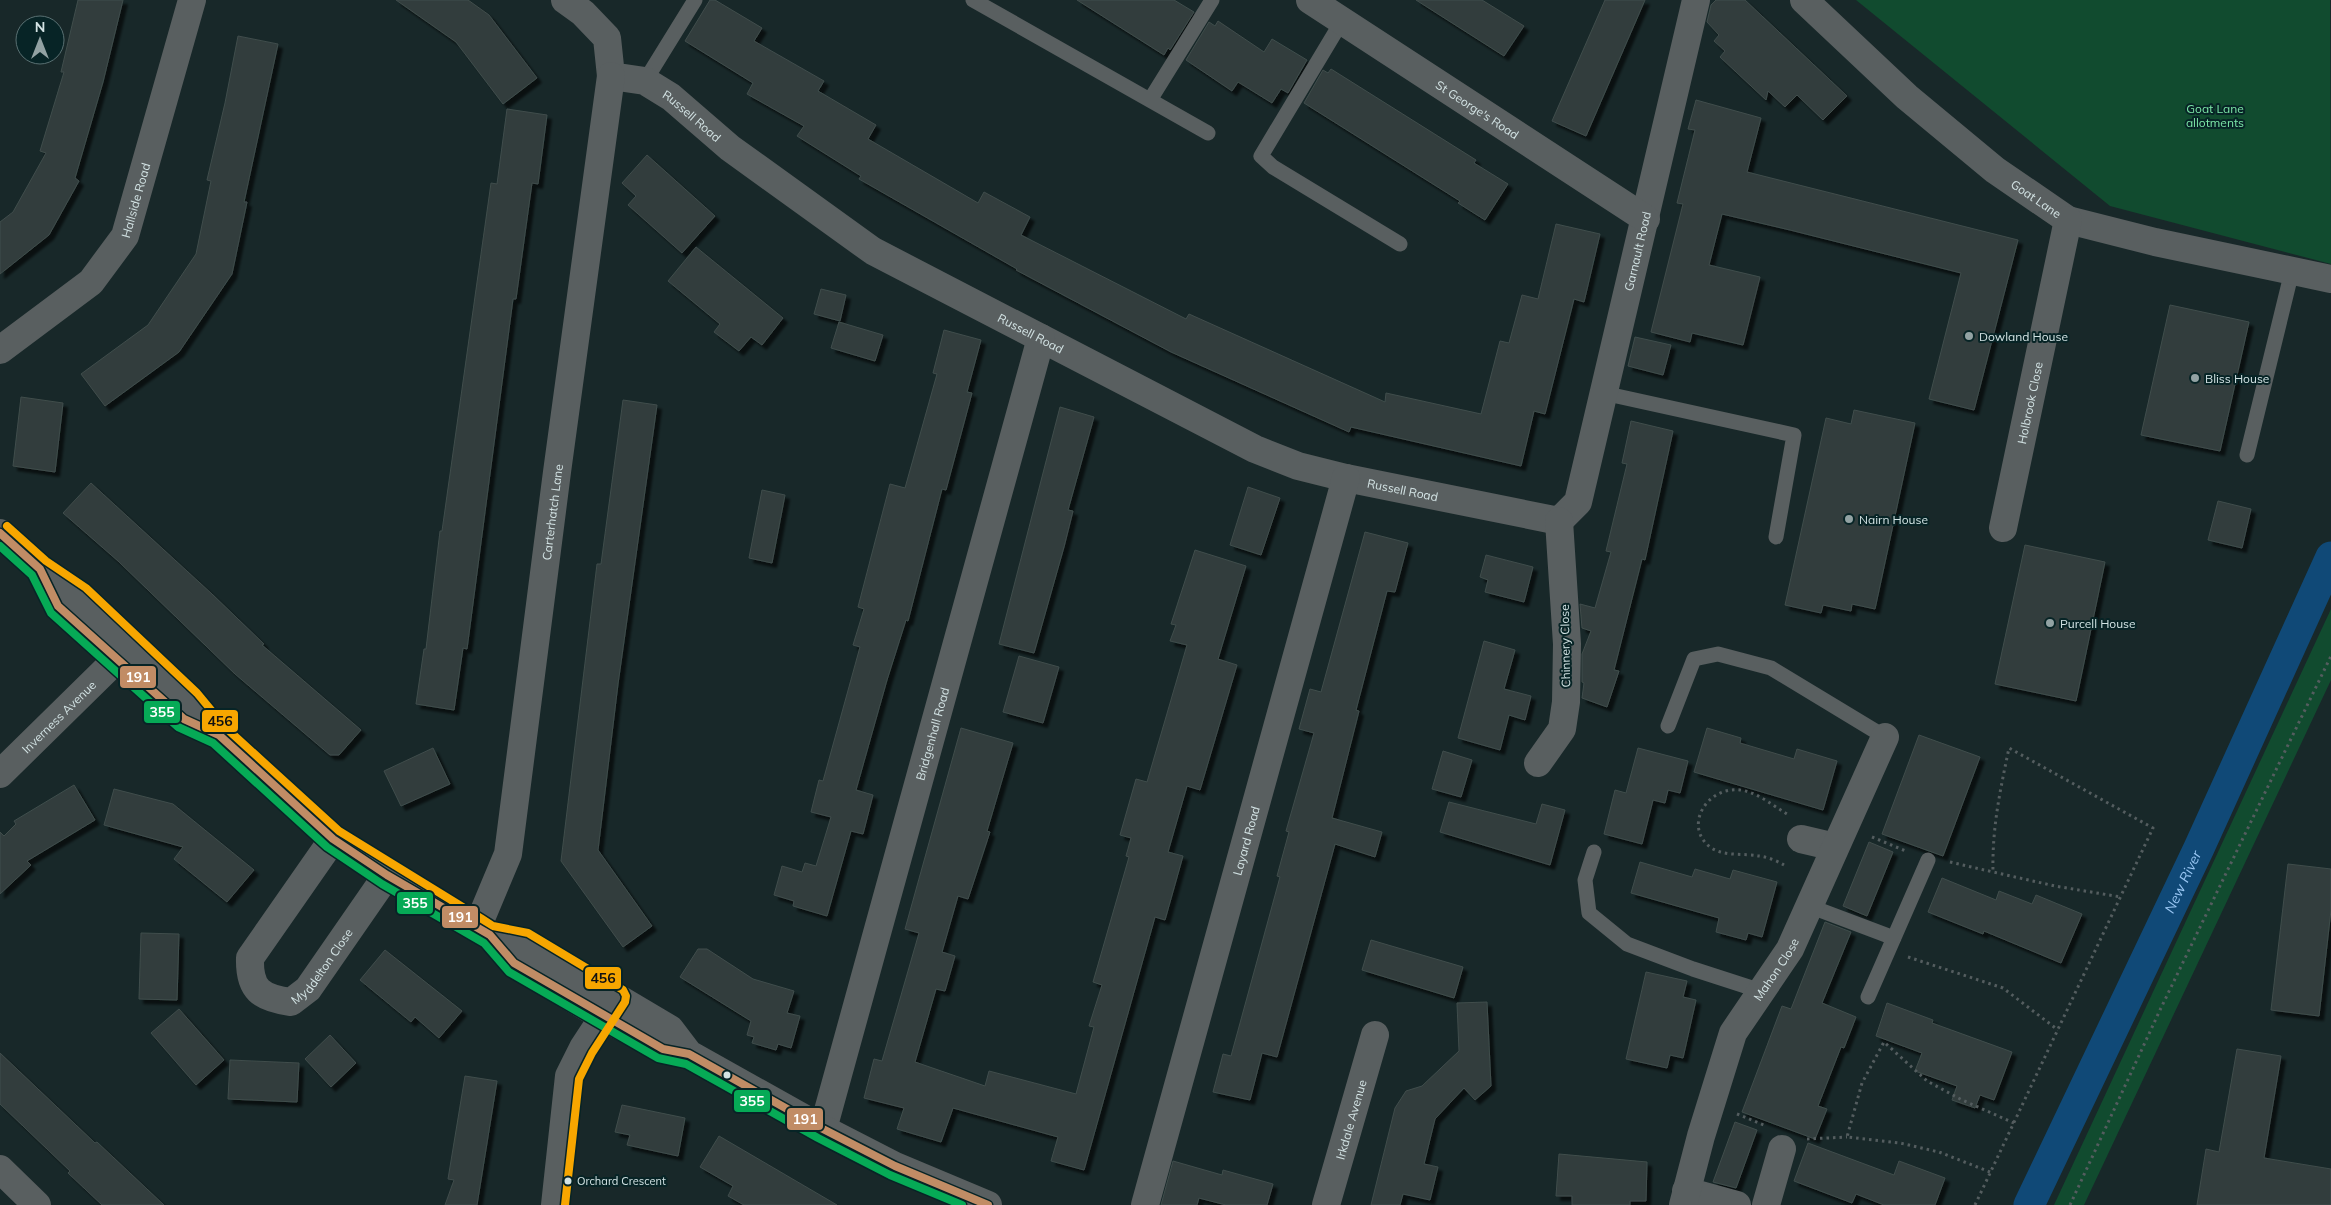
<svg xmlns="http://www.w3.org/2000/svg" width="2331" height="1205" font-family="Mulish,sans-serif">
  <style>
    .green { fill: #114b2f }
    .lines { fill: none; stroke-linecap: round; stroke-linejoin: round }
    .canal { stroke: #104977; stroke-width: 31 }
    .building { fill: #313d3c; stroke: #404d4c; filter: url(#shadow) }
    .path { stroke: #545d5f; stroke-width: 3; stroke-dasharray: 2.5 4; stroke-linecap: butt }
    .service { stroke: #595f60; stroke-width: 15 }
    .minor { stroke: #595f60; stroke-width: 28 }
    .tertiary { stroke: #595f60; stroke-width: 28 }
    .bus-1-casing { stroke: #072426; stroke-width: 11 }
    .bus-2-casing { stroke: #072426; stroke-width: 11 }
    .bus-3-casing { stroke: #072426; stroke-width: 11 }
    .bus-1 { stroke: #c18c65; stroke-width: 8 }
    .bus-2 { stroke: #06aa56; stroke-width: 8 }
    .bus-3 { stroke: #f7a600; stroke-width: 8 }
    .poi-dot { fill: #92a2a3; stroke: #072426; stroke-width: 2 }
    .bus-dot { fill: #d3e3e4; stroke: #072426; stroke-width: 2 }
    .labels { text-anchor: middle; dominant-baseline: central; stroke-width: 4; stroke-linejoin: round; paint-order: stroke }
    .bus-label { font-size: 11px; fill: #d3e3e4; stroke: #072426; text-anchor: start }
    .park-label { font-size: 12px; fill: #7de7a8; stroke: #072426 }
    .street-label { font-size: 12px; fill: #d3e3e4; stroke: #072426 }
    .poi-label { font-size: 12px; fill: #d3e3e4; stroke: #072426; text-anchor: start }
    .water-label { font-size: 14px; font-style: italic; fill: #99c6f3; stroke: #072426 }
    .line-badge { stroke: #072426; stroke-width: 2 }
    .badge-label { font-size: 14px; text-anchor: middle; font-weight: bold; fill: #fff }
    .pale-badge-label { font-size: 14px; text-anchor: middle; font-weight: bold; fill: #111 }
  </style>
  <defs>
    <filter id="shadow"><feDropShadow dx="4.5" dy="4.5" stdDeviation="1" flood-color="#0009"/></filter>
  </defs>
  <rect width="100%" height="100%" fill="#182829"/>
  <!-- green -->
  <path class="green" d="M1856 0H2330L2331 264 2110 206Z
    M2331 609V680L2084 1205H2054Z"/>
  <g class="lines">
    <!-- canal -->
    <path class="canal" id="s1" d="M2029 1205 2199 848 2331 557"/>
  </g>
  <!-- building -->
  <path class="building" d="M78 0H123L103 82 75 178 79 181 49 235 0 274V222L13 212 46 153 40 151 64 72H61Z
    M396 0H468L489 15 537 78 503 104 456 42Z
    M710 0H715L762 28 754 41 824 81 818 91 876 125 868 139 978 203 984 192 1030 217 1021 235 1186 319 1189 314 1385 402 1386 393 1481 414 1500 341 1509 343 1522 295 1538 299 1556 224 1600 234 1584 302 1574 299 1545 414 1534 411 1521 466 1351 427 1349 432 1171 352 1016 270 1017 269 859 179 861 176 797 136 804 126 747 94 753 83 685 41Z
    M1077 0H1174L1194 12 1170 50 1168 48 1164 55Z
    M1416 0H1482L1524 26 1504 56Z
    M1605 0H1645L1586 136 1552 121Z
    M1716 0H1745L1847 96 1823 120 1797 95 1785 107 1768 91 1766 100 1720 57 1725 51 1714 41 1719 35 1707 22 1711 5Z
    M1218 21 1264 52 1272 39 1307 60 1288 93 1281 89 1272 103 1238 82 1232 91 1186 60 1209 22 1215 26Z
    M238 36 278 44 244 202H247L232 274 179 352 105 406 81 374 148 325 196 254 211 181 207 180 225 103Z
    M1331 69 1476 160 1474 163 1508 184 1485 220 1458 203 1460 201 1304 103 1323 70 1328 73Z
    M1696 100 1761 118 1747 172 2018 240 1974 410 1929 399 1961 273 1790 230 1722 214 1709 265 1760 277 1743 345 1692 333 1690 342 1651 332 1683 204 1677 203 1695 130 1688 129Z
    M507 109 547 115 538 184 532 183 516 299H513L467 649 463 648 454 710 416 704 424 649H426L440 531H442L491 183 497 184Z
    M647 155 715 216 682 253 628 205 636 196 622 183Z
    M696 247 783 318 762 345 751 337 739 351 714 332 720 324 668 281Z
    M821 289 846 295 840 321 814 314Z
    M2170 305 2249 322 2220 451 2141 435Z
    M839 322 883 335 875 361 831 348Z
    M944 330 981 340 967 392 972 393 946 490 942 489 908 621 906 620 887 680 856 790 873 795 863 834 851 831 827 916 793 906 794 901 774 895 782 866 802 872 805 863 816 866 831 817 811 812 819 780 823 781 860 647 853 645 864 609 858 607 890 484 905 488 937 374 933 373Z
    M1635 337 1671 345 1663 375 1628 366Z
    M21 397 63 403 55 472 13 466Z
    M623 400 657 405 618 684 598 850 652 926 623 947 561 861 597 564H601Z
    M1060 407 1094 417 1068 510 1073 511 1064 547 1034 653 999 644Z
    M1854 410 1915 423 1875 609 1852 604 1851 611 1823 605 1821 613 1785 605 1826 418 1851 424Z
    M1631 421 1673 431 1645 560 1642 559 1614 670 1619 671 1607 707 1582 698 1584 683 1582 682V654L1591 631 1582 628 1580 604 1595 608 1611 552 1606 551 1627 464 1622 463Z
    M91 483 212 594 264 644 262 645 361 730 339 755H330L235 674 118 561 63 513Z
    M1248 487 1280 498 1261 555 1230 545Z
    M762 490 785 495 772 563 749 558Z
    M2218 501 2251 509 2242 548 2208 540Z
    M1365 532 1408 543 1395 592 1387 591 1356 710 1359 711 1332 818 1382 832 1375 857 1335 844 1277 1057 1262 1053 1250 1100 1213 1092 1223 1054 1231 1056 1280 877 1277 876 1289 832 1286 831 1314 733 1299 729 1310 689 1321 692Z
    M2025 545 2105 562 2076 701 1995 684Z
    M1195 550 1246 566 1218 659 1237 665 1200 790 1187 786 1168 852 1183 856 1165 920 1155 917 1084 1170 1051 1161 1058 1137 953 1108 941 1142 897 1129 904 1108 864 1098 874 1059 882 1061 919 933 905 929 961 728 1013 743 987 831 990 832 968 899 958 896 942 952 955 956 945 991 936 989 915 1062 985 1086 989 1071 1076 1094 1094 1027 1089 1026 1102 985 1093 982 1129 857 1126 856 1131 838 1120 835 1136 779 1147 782 1187 645 1170 641 1176 625 1171 624Z
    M1486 555 1533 567 1524 602 1485 592 1488 580 1480 577Z
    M1484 641 1515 650 1504 689 1531 696 1525 720 1509 715 1500 750 1458 738Z
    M1019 656 1059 667 1043 723 1003 712Z
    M1707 728 1741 738 1740 743 1794 759 1797 749 1837 761 1823 810 1694 772Z
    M1919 735 1980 757 1943 856 1882 834Z
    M433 748 450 784 401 806 384 771Z
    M1638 748 1688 761 1680 793 1668 790 1665 803 1653 800 1642 844 1604 834 1615 790 1626 793Z
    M1443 751 1472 760 1461 797 1432 789Z
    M74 785 95 820 27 861 31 865 0 894V832L4 836 16 824 14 821Z
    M114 789 173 804 254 870 227 902 174 859 183 847 104 825Z
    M1449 802 1536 824 1542 804 1565 810 1550 865 1440 832Z
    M1869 842 1893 852 1867 916 1843 906Z
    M1640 862 1692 877 1695 869 1730 879 1733 870 1777 882 1762 937 1748 933 1746 940 1716 932 1719 918 1631 893Z
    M2288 864 2331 869V910L2319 1016 2271 1010Z
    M1942 878 1996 900 1999 891 2032 904 2036 895 2082 914 2061 963 1984 931 1983 934 1928 912Z
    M1825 922 1851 932 1822 1003 1856 1017 1844 1048 1841 1047 1818 1106 1827 1109 1815 1139 1742 1112 1782 1006 1791 1009Z
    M141 933 179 934 177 1000 139 999Z
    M1371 940 1463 967 1454 998 1362 970Z
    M698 949H707L753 979 794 991 787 1013 800 1016 791 1048 778 1044 776 1050 752 1043 754 1037 747 1035 751 1021 680 977Z
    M385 950 462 1011 439 1038 415 1017 411 1022 360 980Z
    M1646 972 1687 981 1683 997 1696 1000 1683 1058 1670 1055 1667 1068 1626 1059Z
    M1487 1002 1491 1086 1475 1100 1464 1088 1435 1119 1424 1164 1438 1167 1430 1200 1403 1194 1400 1205H1371L1395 1108 1406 1091 1422 1086 1459 1051 1457 1003Z
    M1887 1003 1933 1020 1932 1023 2012 1052 1994 1100 1980 1095 1975 1108 1952 1100 1957 1086 1915 1071 1922 1053 1876 1036Z
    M179 1009 224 1060 196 1085 151 1033Z
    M330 1035 356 1063 331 1087 305 1059Z
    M2237 1049 2281 1056 2264 1158 2331 1169V1205H2197L2206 1149 2219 1152Z
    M0 1053 95 1143 97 1142 164 1205H102L68 1173 70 1171 0 1104Z
    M230 1060 299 1063 297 1102 228 1099Z
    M465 1076 497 1081 477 1205H445L454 1180 448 1179Z
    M622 1105 685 1118 678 1156 627 1145 630 1135 615 1132Z
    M1735 1122 1757 1130 1736 1188 1713 1182Z
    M719 1136 837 1205H744L728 1196 733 1186 700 1167Z
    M1808 1143 1894 1175 1899 1161 1945 1178 1935 1205H1884L1856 1194 1852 1203 1794 1181Z
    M1559 1154 1647 1162 1646 1201H1630V1205H1572V1196H1556Z
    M1173 1161 1222 1175 1223 1170 1273 1184 1267 1205H1226L1199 1198 1197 1205H1161Z"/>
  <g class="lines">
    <!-- path -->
    <path class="path" d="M1872 837 1908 852
      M1950 862 1993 872
      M1784 865C1777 861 1768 857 1759 856 1745 853 1723 857 1710 847 1683 826 1707 786 1740 790 1757 792 1772 805 1787 814
      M1908 957 2003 988 2058 1030
      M1737 1114 1766 1126
      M1807 1139 1847 1137
      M1990 1172 1939 1152 1900 1143 1847 1137 1862 1083 1884 1042 1927 1081 1962 1100 2014 1123
      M1975 1205 2153 828 2009 748C2000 791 1992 828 1993 872L2055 886 2121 897
      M2070 1205 2160 1010 2331 656"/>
    <!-- service -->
    <path class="service" d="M973 0 1208 133
      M1342 21 1261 156 1273 167 1400 244
      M645 81 695 0
      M1150 100 1212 0
      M1603 393 1794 435 1776 537
      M2247 455 2292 271
      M1668 726 1694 659 1718 654 1771 668 1885 737
      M1594 852 1585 880 1589 913 1627 944 1693 969 1761 991
      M1809 906 1894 938
      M1868 997 1928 860"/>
    <!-- minor -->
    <g class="minor">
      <path id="s2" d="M565 0 583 13 607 38 611 76 645 81 671 97 730 148 873 251 1255 449 1298 466 1346 478 1559 521 1578 502 1696 0"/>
      <path id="s3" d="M1310 0 1646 219"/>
      <path id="s4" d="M1804 0 1907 97 1995 170 2068 220 2155 242 2331 279"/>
      <path id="s5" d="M0 350 91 282 125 236 192 0"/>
      <path id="s6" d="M2003 528 2068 220"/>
      <path d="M1538 763 1562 729 1566 702 1567 644 1559 521"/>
      <path id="s7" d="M0 774 117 659"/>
      <path id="s8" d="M333 839 250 958C249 990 261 998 291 1002L308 989 387 875"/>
      <path d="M1801 839 1835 847"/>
      <path id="s9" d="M477 928 508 854 557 472 611 76"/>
      <path id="s10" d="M823 1129 1041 338"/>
      <path d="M0 1169 37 1205"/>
      <path d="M1686 1191 1737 1205"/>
      <path id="s11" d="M1145 1205 1346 478"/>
      <path id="s12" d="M1326 1205 1375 1035"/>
      <path id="s13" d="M1683 1205 1701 1136 1733 1033 1790 949 1885 737"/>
      <path d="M1766 1205 1782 1149"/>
    </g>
    <!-- tertiary -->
    <path class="tertiary" d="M0 533 40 569 79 595 190 700 219 735 333 839 477 928 490 935 524 942 616 997 670 1029 689 1054
      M41 571 58 606 184 719 190 721
      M490 935 514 963 603 1017 663 1049 689 1054 823 1129 895 1166 988 1205
      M555 1205 569 1076 583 1048 613 1002"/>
    <!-- bus-1 casing -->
    <g class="bus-1-casing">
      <path id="bus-1" d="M0 533 40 569 58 606 184 719 219 735 333 839 387 875 490 935 514 963 663 1049 689 1054 823 1129 895 1166 988 1205"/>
    </g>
    <!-- bus-2 casing -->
    <g class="bus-2-casing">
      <path id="bus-2" d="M0 546 32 575 51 613 178 727 213 743 327 847 382 884 484 943 509 972 658 1058 686 1064 818 1138 890 1175 962 1205"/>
    </g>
    <!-- bus-3 casing -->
    <g class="bus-3-casing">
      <path id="bus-3" d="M7 526 46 561 86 588 197 693 226 728 339 831 482 919 493 926 528 933 623 990 626 996 625 1002 592 1053 579 1079 565 1205"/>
    </g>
    <!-- bus-1 -->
    <use href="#bus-1" class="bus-1"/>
    <!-- bus-2 -->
    <use href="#bus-2" class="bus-2"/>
    <!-- bus-3 -->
    <use href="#bus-3" class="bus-3"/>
  </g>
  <!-- markers -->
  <g class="poi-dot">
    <circle cx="1969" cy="336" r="5"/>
    <circle cx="2195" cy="378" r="5"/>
    <circle cx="1849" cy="519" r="5"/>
    <circle cx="2050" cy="623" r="5"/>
  </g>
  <g class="bus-dot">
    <circle cx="727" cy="1075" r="4.5"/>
    <circle cx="568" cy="1181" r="4.5"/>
  </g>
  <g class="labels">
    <!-- bus labels -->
    <g class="bus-label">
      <text x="577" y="1181">Orchard Crescent</text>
    </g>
    <!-- park labels -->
    <g class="park-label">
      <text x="2215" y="108">Goat Lane<tspan x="2215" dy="14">allotments</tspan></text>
    </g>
    <!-- street labels -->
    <g class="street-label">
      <text stroke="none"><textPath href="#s3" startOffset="200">St George's Road</textPath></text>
      <text stroke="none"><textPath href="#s2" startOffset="188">Russell Road</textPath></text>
      <text stroke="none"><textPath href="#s4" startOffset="306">Goat Lane</textPath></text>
      <text stroke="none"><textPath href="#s5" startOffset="208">Hallside Road</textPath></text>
      <text stroke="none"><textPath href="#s2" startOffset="1442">Garnault Road</textPath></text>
      <text stroke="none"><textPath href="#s2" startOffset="592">Russell Road</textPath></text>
      <text stroke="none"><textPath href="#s6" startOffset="128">Holbrook Close</textPath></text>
      <text stroke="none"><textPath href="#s2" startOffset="998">Russell Road</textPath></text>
      <text stroke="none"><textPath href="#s9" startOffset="425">Carterhatch Lane</textPath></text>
      <text transform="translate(1565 646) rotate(-91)">Chinnery Close</text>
      <text stroke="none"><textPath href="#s7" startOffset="82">Inverness Avenue</textPath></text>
      <text stroke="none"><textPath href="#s10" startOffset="410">Bridgenhall Road</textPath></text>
      <text stroke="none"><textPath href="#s11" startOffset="378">Layard Road</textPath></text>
      <text stroke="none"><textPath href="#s8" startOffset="262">Myddelton Close</textPath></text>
      <text stroke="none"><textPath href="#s13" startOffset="256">Mahon Close</textPath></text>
      <text stroke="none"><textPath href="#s12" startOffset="89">Irkdale Avenue</textPath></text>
    </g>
    <!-- poi labels -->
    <g class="poi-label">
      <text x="1979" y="336">Dowland House</text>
      <text x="2205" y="378">Bliss House</text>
      <text x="1859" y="519">Nairn House</text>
      <text x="2060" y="623">Purcell House</text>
    </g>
    <!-- water labels -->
    <g class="water-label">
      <text stroke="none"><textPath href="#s1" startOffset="358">New River</textPath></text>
    </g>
  </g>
  <g class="line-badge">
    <rect x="119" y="665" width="38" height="24" rx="5" fill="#c18c65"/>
    <rect x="143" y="700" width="38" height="24" rx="5" fill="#06aa56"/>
    <rect x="201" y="709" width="38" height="24" rx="5" fill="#f7a600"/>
    <rect x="396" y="891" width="38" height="24" rx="5" fill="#06aa56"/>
    <rect x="441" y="905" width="38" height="24" rx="5" fill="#c18c65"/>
    <rect x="584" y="966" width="38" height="24" rx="5" fill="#f7a600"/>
    <rect x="733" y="1089" width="38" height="24" rx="5" fill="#06aa56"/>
    <rect x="786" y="1107" width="38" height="24" rx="5" fill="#c18c65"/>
  </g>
  <g class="badge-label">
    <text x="138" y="682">191</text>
    <text x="162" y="717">355</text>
    <text x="415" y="908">355</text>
    <text x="460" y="922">191</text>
    <text x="752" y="1106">355</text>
    <text x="805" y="1124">191</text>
  </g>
  <g class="pale-badge-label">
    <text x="220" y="726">456</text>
    <text x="603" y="983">456</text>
  </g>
  <!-- north arrow -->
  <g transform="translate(40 40)"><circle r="24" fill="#072426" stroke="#597072"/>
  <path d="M0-4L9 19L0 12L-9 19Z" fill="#92a2a3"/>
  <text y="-8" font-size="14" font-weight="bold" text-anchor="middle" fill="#d3e3e4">N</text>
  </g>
</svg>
